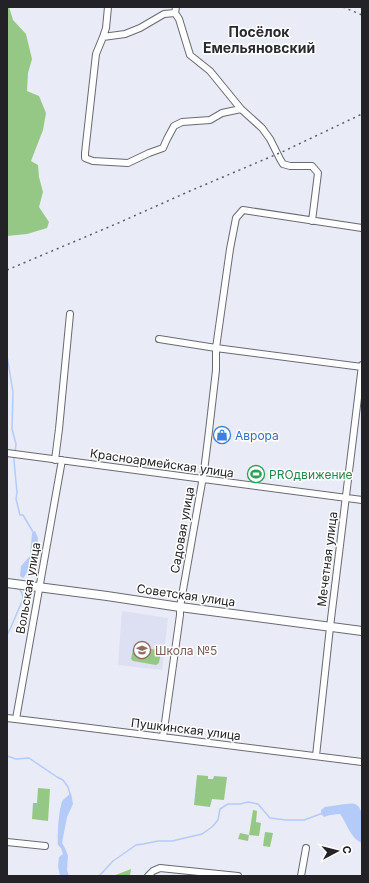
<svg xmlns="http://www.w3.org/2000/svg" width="369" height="883" font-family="Inter,sans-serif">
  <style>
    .built { fill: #dde0f2 }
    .green { fill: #96c885 }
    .water { fill: #b4cbf9 }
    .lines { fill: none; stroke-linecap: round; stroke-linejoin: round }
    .stream { stroke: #b4cbf9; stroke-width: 1.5 }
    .minor-casing { stroke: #686a73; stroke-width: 8 }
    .major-casing { stroke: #686a73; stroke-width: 10 }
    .minor { stroke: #fff; stroke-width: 6 }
    .major { stroke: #fff; stroke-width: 8 }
    .rail { stroke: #5b5c62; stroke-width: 1.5; stroke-dasharray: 2 4; stroke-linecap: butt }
    .labels { text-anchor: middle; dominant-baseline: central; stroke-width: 3; stroke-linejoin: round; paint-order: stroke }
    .shop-label { font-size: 12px; fill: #366cbe; stroke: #fff; text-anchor: start }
    .street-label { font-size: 12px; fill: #232327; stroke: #fff }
    .leisure-label { font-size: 12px; fill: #27864d; stroke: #fff; text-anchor: start }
    .education-label { font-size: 12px; fill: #785e54; stroke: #fff; text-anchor: start }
    .quarter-label { font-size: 14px; font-weight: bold; fill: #282931; stroke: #fff }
  </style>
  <rect width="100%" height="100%" fill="#e9ebf6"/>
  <!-- built -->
  <path class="built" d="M122 611 168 618 162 670 118 665Z"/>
  <!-- green -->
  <path class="green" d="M7 7H9L13 20 26 34 32 59 28 73 27 91 39 96 46 113 43 130 31 161 38 165 39 177 43 192 39 207 49 222 47 228 27 234 7 236Z
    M135 647 159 650 161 652 159 663 156 665 133 661 131 659 133 649Z
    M197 775 208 776V779H213L214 776 227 777 224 800 212 799 210 807 194 805Z
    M38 788 50 789 48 821 32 819 33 803H37Z
    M253 810 257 811 256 822 261 823 259 836 249 835 248 841 238 839 240 833 249 835Z
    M265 832 273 833 270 847 263 846Z
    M131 869 130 876H113Z"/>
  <!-- water -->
  <path class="water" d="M35 531 38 538 37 556 24 577 23 578 20 576 21 566 30 556 32 533Z
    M71 793 73 804 67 817 62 843 65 848 68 856 67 870 69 876H60L58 866 59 857 63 854 61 848 58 845C57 837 59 805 63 800 65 798 69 795 71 793Z
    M345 804C348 804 352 803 355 804 366 808 362 834 362 843 350 838 347 823 340 814L330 815 324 817 321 814V810L325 807Z"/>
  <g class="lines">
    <!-- stream -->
    <path class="stream" d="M7 356 13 392 12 429 16 444 15 453
      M14 456V461L17 492 16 499 20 515H23L33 532 34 534
      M7 635 11 627 23 599 22 593 20 590
      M7 756 16 759 29 758 57 777 63 780 68 787 70 794
      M98 876 101 874 113 861 136 845 143 844 158 841H172L202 834 212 827 218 820 220 809 228 804H240L248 802 258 804 270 818 286 820H304L323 813"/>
    <!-- minor casing -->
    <g class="minor-casing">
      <path id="minor" d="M176 7 175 13 179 19 190 55 210 71 241 109 262 128 270 139 280 159 283 164 290 166H312L318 173 312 221
        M175 13 164 14 140 28 125 34 103 37 96 54 85 153V158L93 161 128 163 149 153 163 148 167 139 174 126 182 122 210 120 222 113 241 109
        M103 37 106 28 108 7
        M159 339 216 348 362 367
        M7 453 362 500
        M55 460 59 429 70 314
        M7 718 74 726 362 762
        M16 719 62 460
        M163 737 180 615V607L204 471 209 431 216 370V348L230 249 236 218 243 210 362 228
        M316 756 330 627 362 365
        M7 842 45 846
        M148 876 153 871 160 868 238 876
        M301 876 306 848"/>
    </g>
    <!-- major casing -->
    <g class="major-casing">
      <path id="major" d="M7 583 107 596 180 607 362 631"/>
    </g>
    <!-- minor -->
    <use href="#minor" class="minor"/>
    <!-- major -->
    <use href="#major" class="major"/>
    <!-- rail -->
    <path class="rail" d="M343 7 362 15
      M360 7 362 8
      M7 270 116 224 190 191 282 152 362 114"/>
  </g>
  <!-- icons -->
  <defs>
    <g id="shop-ring" transform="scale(0.9)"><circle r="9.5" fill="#fff" stroke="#3f7fe0" stroke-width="1.5"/><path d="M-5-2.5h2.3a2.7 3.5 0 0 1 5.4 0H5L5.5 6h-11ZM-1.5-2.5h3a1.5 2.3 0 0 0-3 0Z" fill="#3f7fe0"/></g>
    <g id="stadium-ring" transform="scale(0.9)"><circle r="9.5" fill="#fff" stroke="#2e9e5b" stroke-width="1.5"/><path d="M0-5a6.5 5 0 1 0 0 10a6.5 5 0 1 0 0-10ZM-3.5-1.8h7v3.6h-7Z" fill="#2e9e5b"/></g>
    <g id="school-ring" transform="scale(0.9)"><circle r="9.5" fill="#fff" stroke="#8d6e63" stroke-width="1.5"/><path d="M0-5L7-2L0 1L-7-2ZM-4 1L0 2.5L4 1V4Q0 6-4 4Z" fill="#8d6e63"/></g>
  </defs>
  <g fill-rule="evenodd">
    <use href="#shop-ring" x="222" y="435"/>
    <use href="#stadium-ring" x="256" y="474"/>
    <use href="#school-ring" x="142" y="650"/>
  </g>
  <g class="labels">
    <!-- shop labels -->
    <g class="shop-label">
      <text x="235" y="435">Аврора</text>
    </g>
    <!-- street labels -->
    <g class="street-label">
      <text transform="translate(162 463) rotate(8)">Красноармейская улица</text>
      <text transform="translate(182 530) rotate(-80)">Садовая улица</text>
      <text transform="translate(327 559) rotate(-83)">Мечетная улица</text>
      <text transform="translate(28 588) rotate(-80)">Вольская улица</text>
      <text transform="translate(186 595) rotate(8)">Советская улица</text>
      <text transform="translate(186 729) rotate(7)">Пушкинская улица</text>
    </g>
    <!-- leisure labels -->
    <g class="leisure-label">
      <text x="269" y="474">PROдвижение</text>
    </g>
    <!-- education labels -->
    <g class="education-label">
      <text x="155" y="650">Школа №5</text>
    </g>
    <!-- quarter labels -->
    <g class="quarter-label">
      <text x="259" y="31">Посёлок<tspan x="259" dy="16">Емельяновский</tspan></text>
    </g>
  </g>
  <!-- border -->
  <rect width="369" height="883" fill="none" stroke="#232327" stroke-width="16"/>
  <!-- north arrow -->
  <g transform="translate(337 851) rotate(83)" stroke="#ffffff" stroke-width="3" paint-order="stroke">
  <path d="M0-3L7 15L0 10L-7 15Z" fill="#232327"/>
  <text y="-6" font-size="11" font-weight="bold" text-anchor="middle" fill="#232327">С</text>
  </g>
</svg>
